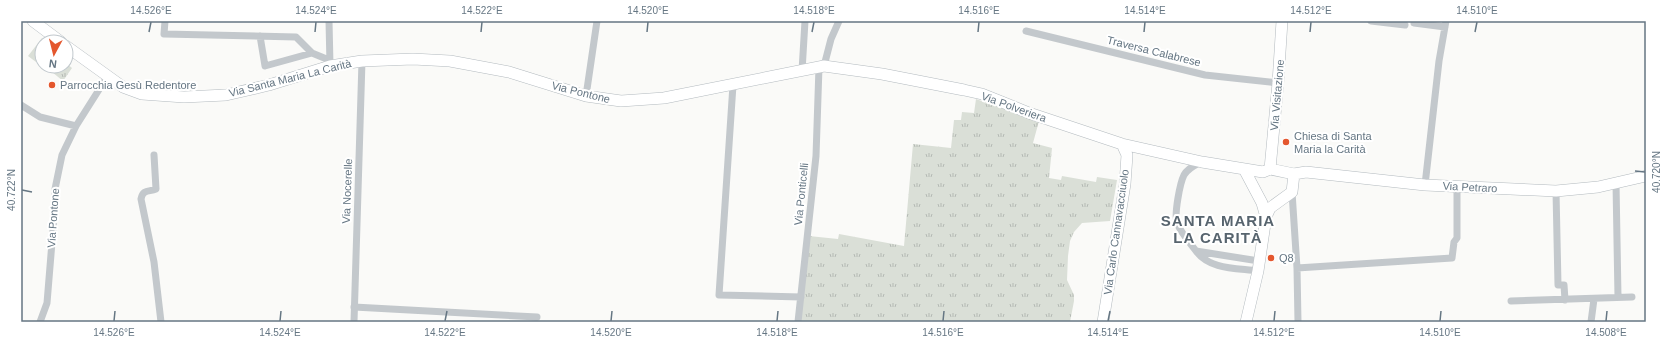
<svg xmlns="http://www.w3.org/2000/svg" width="1667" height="343" font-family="Arial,sans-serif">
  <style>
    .grass { fill: url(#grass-tufts) }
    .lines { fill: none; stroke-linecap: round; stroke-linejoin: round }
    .secondary-casing { stroke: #b3babf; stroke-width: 12 }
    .street { stroke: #c3c8cc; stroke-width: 7 }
    .secondary { stroke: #fff; stroke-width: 11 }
    .ticks { fill: none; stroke: #657683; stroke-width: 1.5 }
    .poi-dot { fill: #e4572e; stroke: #fff; stroke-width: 1.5 }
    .labels { text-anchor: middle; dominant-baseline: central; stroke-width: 4; stroke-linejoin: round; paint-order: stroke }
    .street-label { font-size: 11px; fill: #657683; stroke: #fff }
    .poi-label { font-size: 11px; fill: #657683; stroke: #fff; text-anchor: start }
    .district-label { font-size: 15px; font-weight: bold; letter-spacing: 1px; fill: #57646e; stroke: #fff }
    .neatline { fill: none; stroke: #657683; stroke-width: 1.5 }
    .ticks-label { font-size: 10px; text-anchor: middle; fill: #657683 }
  </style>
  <defs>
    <pattern id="grass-tufts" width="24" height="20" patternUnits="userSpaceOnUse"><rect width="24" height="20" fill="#dadfd7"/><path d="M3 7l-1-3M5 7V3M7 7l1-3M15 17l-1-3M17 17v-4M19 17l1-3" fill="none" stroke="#b4b9b4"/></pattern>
  </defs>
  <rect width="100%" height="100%" fill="#fafaf8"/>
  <!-- grass -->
  <path class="grass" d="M42 38 47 42H42V55L36 62 28 56Z
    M66 55H70L72 56 67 64 72 68 63 81 46 67 47 66H66Z
    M976 99 1039 121 1033 143 1052 148 1049 178 1061 180 1062 176 1096 182 1097 177 1117 180 1110 221 1082 223 1074 232 1070 241 1068 256 1067 280 1074 295V301L1070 322H800L809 236 838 239 839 234 904 246 913 144 951 148 954 120H961L962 112 974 113Z"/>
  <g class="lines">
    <!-- secondary casing -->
    <g class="secondary-casing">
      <path id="secondary" d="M33 21 61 42
        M66 46 123 87 142 94 184 97 226 95 269 85 330 66 362 61 413 59 450 61 509 72 586 96 621 101 664 98 824 66 882 74 964 90 982 94 1029 113 1122 144 1202 162 1263 172 1270 169 1294 174 1306 172 1425 185 1556 191 1598 187 1646 176
        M1244 169 1262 203 1266 217
        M1270 169 1278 83 1282 21
        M1103 322 1125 184 1127 155 1122 144
        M1246 322 1258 271 1266 217 1270 208 1292 192 1294 174"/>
    </g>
    <!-- street -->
    <path class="street" d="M165 21 164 34 296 37 312 53 329 60
      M329 21 330 65
      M1371 21 1405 25
      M1414 23 1445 27
      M1026 31 1205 75 1278 83
      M260 36 265 66 312 53
      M824 66 831 39 839 21
      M802 71 805 21
      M733 85 719 295 801 297
      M586 96 597 21
      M21 105 40 117 76 126
      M154 155 156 189C149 192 143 189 141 199L154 262 161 322
      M1201 162C1195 165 1188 168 1184 175 1180 183 1174 214 1177 223 1181 233 1190 243 1196 251L1259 261
      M1616 183 1618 297
      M1425 185 1439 61 1446 21
      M1556 191 1558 285H1564L1565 300
      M1292 192 1297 268 1298 322
      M1196 251C1210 270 1237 268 1258 271
      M1297 268 1452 258 1454 242 1457 238V187
      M1511 301 1632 297
      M354 307 537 317
      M40 322 47 303 53 230 55 189 62 155 76 126 107 77
      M354 322 362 61
      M798 322 816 156 819 67
      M1591 322 1594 299"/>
    <!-- secondary -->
    <use href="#secondary" class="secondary"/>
  </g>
  <!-- ticks -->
  <path class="ticks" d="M149 32 151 22M315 32 316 22M481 32 482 22M647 32 648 22M812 32 814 22M978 32 979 22M1144 32 1145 22M1310 32 1311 22M1475 32 1477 22M1635 171 1645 172M22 190 32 192M114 321 115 311M280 321 281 311M445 321 447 311M611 321 612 311M777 321 778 311M943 321 944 311M1108 321 1110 311M1274 321 1275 311M1440 321 1441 311M1606 321 1607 311"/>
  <!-- markers -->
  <g class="poi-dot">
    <circle cx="52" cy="85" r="4"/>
    <circle cx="1286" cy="142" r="4"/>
    <circle cx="1271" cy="258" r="4"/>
  </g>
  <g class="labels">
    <!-- street labels -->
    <g class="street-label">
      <text transform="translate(1154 51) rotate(14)">Traversa Calabrese</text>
      <text transform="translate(290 78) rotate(-14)">Via Santa Maria La Carità</text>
      <text transform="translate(581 92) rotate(14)">Via Pontone</text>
      <text transform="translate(1277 95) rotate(-85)">Via Visitazione</text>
      <text transform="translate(1014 107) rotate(20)">Via Polveriera</text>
      <text transform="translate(1470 187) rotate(3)">Via Petraro</text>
      <text transform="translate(347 191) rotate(-88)">Via Nocerelle</text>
      <text transform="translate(801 194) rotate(-84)">Via Ponticelli</text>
      <text transform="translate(53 218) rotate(-86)">Via Pontone</text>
      <text transform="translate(1116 232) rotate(-82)">Via Carlo Cannavacciuolo</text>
    </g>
    <!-- poi labels -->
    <g class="poi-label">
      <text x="60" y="85">Parrocchia Gesù Redentore</text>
      <text x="1294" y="136">Chiesa di Santa<tspan x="1294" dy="13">Maria la Carità</tspan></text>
      <text x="1279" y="258">Q8</text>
    </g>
    <!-- district labels -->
    <g class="district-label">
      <text x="1218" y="220">SANTA MARIA<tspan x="1218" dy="17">LA CARITÀ</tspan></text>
    </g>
  </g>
  <!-- border -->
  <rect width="1667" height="343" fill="none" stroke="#ffffff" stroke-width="44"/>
  <!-- north arrow -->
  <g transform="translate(54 54) rotate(187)"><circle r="19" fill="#ffffff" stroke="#c1c8cd"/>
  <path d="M0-3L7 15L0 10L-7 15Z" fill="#e4572e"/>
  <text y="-6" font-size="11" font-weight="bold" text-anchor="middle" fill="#657683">N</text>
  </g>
  <rect x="22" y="22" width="1623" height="299" class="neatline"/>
  <g class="ticks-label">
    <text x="151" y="14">14.526°E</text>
    <text x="316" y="14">14.524°E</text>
    <text x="482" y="14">14.522°E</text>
    <text x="648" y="14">14.520°E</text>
    <text x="814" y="14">14.518°E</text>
    <text x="979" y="14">14.516°E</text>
    <text x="1145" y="14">14.514°E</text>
    <text x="1311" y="14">14.512°E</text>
    <text x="1477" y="14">14.510°E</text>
    <text transform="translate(1656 172) rotate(-90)" y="4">40.720°N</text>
    <text transform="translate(11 190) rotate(-90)" y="4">40.722°N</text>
    <text x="114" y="336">14.526°E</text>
    <text x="280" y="336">14.524°E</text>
    <text x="445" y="336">14.522°E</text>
    <text x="611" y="336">14.520°E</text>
    <text x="777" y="336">14.518°E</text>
    <text x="943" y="336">14.516°E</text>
    <text x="1108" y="336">14.514°E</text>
    <text x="1274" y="336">14.512°E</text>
    <text x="1440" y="336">14.510°E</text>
    <text x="1606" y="336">14.508°E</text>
  </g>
</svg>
